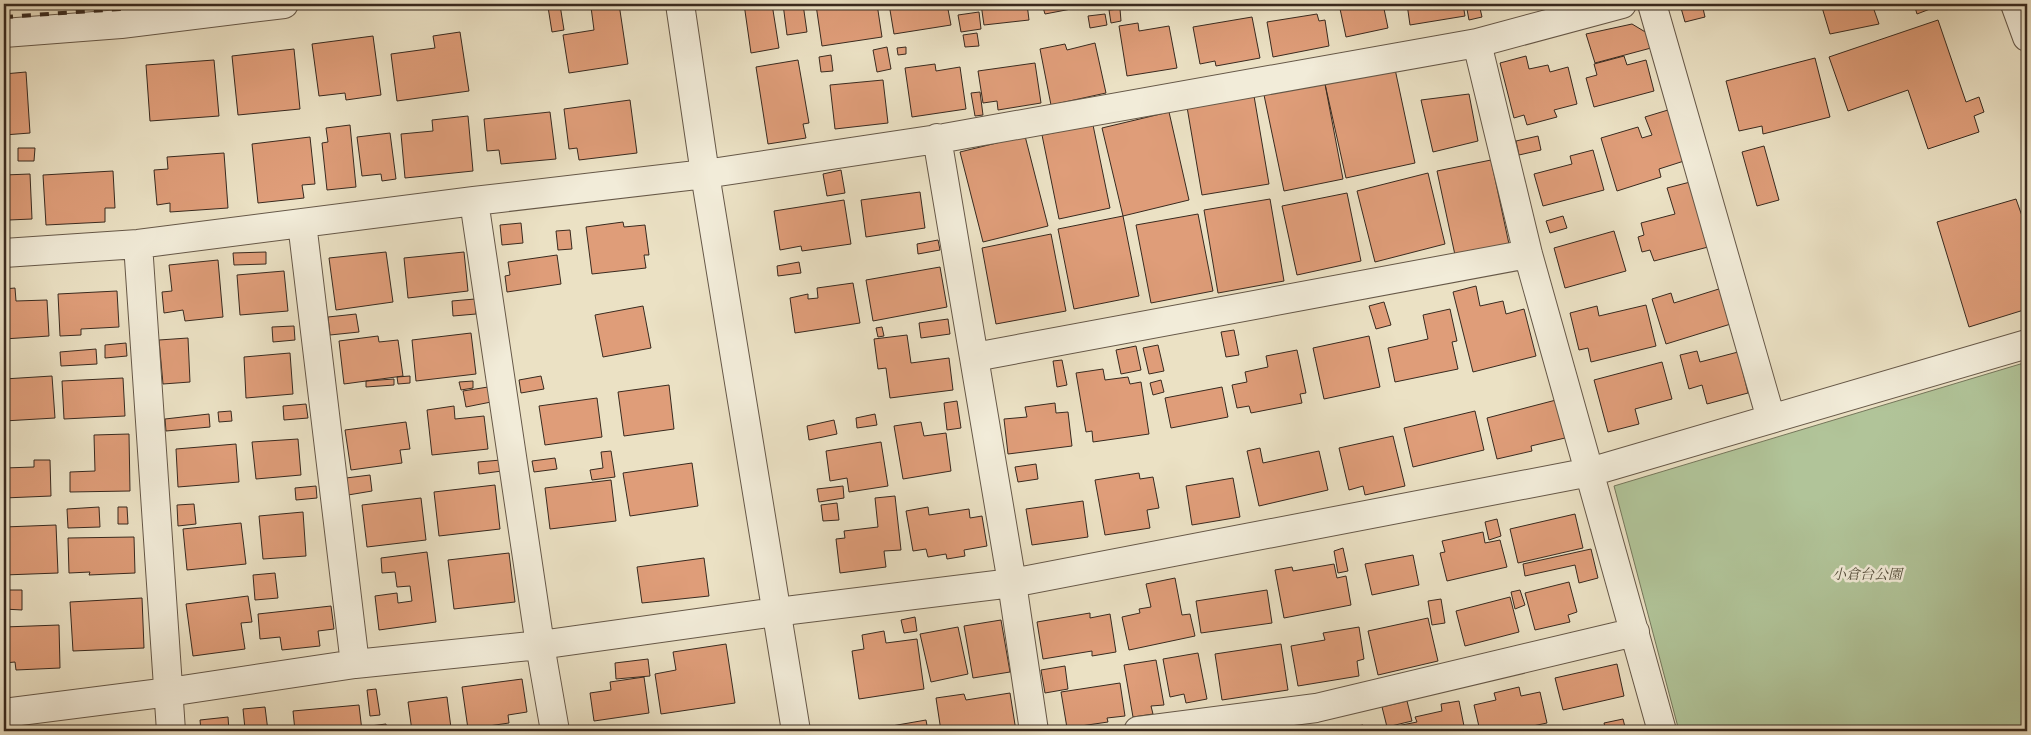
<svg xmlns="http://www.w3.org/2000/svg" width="2031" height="735" font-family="'Libre Caslon Text','Noto Serif JP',serif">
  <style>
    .green { fill: #b1c499; stroke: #75775c }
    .building { fill: #df9d79; stroke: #392a1f }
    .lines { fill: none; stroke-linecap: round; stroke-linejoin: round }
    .minor-casing { stroke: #665848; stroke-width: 30 }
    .minor { stroke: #f2ecd9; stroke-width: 28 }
    .rail { stroke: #392a1f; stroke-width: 4; stroke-dasharray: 9 9; stroke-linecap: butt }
    .labels { text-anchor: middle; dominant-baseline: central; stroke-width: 5; stroke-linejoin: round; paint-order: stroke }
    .park-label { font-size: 14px; font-style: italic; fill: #57503e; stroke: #f2ecd9 }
  </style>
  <rect width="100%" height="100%" fill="#ebe1c4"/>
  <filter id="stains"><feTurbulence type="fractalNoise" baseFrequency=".004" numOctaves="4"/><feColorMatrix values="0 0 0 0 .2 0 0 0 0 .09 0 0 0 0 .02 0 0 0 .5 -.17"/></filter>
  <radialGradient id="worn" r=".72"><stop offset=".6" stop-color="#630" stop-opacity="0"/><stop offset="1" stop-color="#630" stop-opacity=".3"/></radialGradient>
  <!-- green -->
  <path class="green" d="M2027 362V731H1679L1614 486Z"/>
  <!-- building -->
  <path class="building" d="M619 4 628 64 569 73 563 35 594 30 591 7Z
    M744 4H772L779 48 751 53Z
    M783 4H803L807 32 787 35Z
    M822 4H877L882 37 822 46 816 5Z
    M889 4H947L951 25 894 34Z
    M981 4H1027L1029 20 984 25Z
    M1042 4H1092V5L1045 14Z
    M1339 4H1383L1388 28 1346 37Z
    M1407 4H1463L1465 16 1410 25Z
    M1466 4H1479L1482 17 1469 20Z
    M1702 4 1705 17 1685 22 1681 8Z
    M1821 4H1872L1879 24 1830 34Z
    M1914 4H1943L1917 14Z
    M560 5 564 30 552 32 548 7Z
    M1120 9 1121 21 1111 23 1109 10Z
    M979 12 981 29 961 32 958 15Z
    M1105 14 1107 25 1090 28 1088 16Z
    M1317 14 1319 21 1325 20 1329 46 1273 57 1267 22Z
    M1252 17 1260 58 1216 66 1215 61 1200 64 1193 27Z
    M1938 20 1966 102 1979 97 1984 112 1974 116 1979 132 1928 149 1908 90 1848 111 1829 57Z
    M1138 23 1139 31 1169 26 1177 68 1127 76 1119 26Z
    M1632 24 1647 33 1651 48 1595 63 1586 34Z
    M460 32 469 91 397 101 391 54 435 48 433 36Z
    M977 33 979 46 965 47 963 35Z
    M373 36 381 95 346 100 345 93 319 96 312 44Z
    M1095 43 1106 93 1051 105 1040 49 1065 44 1067 50Z
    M887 47 891 69 877 72 873 50Z
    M906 47V54L898 55 897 48Z
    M294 49 300 109 238 115 232 56Z
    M831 55 833 71 821 72 819 57Z
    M1526 56 1529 69 1548 65 1550 72 1568 67 1577 104 1554 110 1557 117 1527 125 1524 115 1514 118 1500 63Z
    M1624 56 1627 65 1646 60 1654 91 1594 107 1586 78 1597 75 1594 64Z
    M1815 58 1830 117 1763 134 1762 126 1739 131 1726 81Z
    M214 60 219 116 150 121 146 65Z
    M798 60 809 123 803 124 806 138 768 144 756 67Z
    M1035 63 1041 103 998 110 997 101 983 103 978 71Z
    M935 64 936 71 960 67 966 109 912 117 905 68Z
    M1395 69 1415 163 1346 178 1325 84Z
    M26 72 30 133 4 135V74Z
    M883 80 888 123 835 129 830 85Z
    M1325 84 1343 179 1284 191 1264 95Z
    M980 92 983 115 975 116 971 93Z
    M1469 94 1478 141 1433 152 1421 100Z
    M1254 96 1269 184 1202 195 1187 107Z
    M630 100 637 153 579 160 577 148 569 149 564 109Z
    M1668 110 1684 161 1659 169 1661 177 1617 191 1601 138 1638 127 1642 138 1652 135 1645 117Z
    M550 112 556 159 501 164 499 150 487 151 484 119Z
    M1169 112 1189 200 1123 216 1102 128Z
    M468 116 473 171 405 178 401 134 433 131 432 120Z
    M350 125 356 187 327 190 322 143 328 142 326 128Z
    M1093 125 1110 208 1059 219 1042 135Z
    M390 133 396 179 382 181 381 174 362 176 357 137Z
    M1025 136 1048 226 983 242 960 152Z
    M1538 136 1541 150 1519 155 1516 141Z
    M310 137 315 184 302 185 304 198 258 203 252 144Z
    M1764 146 1779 200 1757 206 1742 152Z
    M18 148H35L34 161H18Z
    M1593 150 1604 190 1543 206 1534 174 1572 164 1570 156Z
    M224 153 228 208 170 212V203L157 205 154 170 168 169 167 157Z
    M1491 160 1509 244 1455 255 1437 171Z
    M841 170 845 193 827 196 823 174Z
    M113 171 115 208H105V222L46 225 43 175Z
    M1428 173 1445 244 1375 262 1357 191Z
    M30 174 32 219 9 220V225H4V175Z
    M1694 181 1712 246 1654 261 1650 250 1642 252 1638 237 1644 235 1641 223 1675 214 1667 188Z
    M920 192 925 228 866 237 861 200Z
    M1347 193 1361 261 1297 275 1282 206Z
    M1270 199 1284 281 1218 293 1204 210Z
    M2016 199 2027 230V309L1969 327 1937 222Z
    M844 200 851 244 802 251 801 246 780 250 774 211Z
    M1198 214 1213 291 1151 303 1136 225Z
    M1123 216 1139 296 1074 309 1058 229Z
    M1563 216 1567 228 1550 233 1546 221Z
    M623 222 624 227 645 225 649 255H644L646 268 592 274 586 227Z
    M521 223 523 243 502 245 500 225Z
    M570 230 572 249 558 250 556 231Z
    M1614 231 1626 271 1565 288 1554 248Z
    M1051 234 1066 311 996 324 982 248Z
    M938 240 940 250 918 254 917 244Z
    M266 252V264L234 265 233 253Z
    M386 252 393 302 336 310 329 258Z
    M464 252 468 291 408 298 404 258Z
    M557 255 561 284 507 292 505 276 510 275 508 262Z
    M218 260 223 317 185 321 183 310 164 313 162 292 172 291 169 265Z
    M799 262 801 273 778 276 777 266Z
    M940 267 947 307 873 321 866 280Z
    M284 271 288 311 240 315 237 275Z
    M853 283 860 323 795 333 790 298 808 294V299L818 298 817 288Z
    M1476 286 1480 306 1503 301 1506 314 1524 309 1536 356 1473 372 1453 292Z
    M15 288 16 301 47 300 49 336 4 339V289Z
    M1722 288 1734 323 1666 344 1652 299 1671 293 1674 303Z
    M117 291 119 327 81 329V335L60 336 58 294Z
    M475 299 476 314 453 316 452 301Z
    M1384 302 1391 325 1376 329 1369 306Z
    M1646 305 1656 346 1591 362 1588 348 1579 350 1570 313 1597 306 1599 316Z
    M643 306 651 348 603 357 595 315Z
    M1450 309 1457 341 1452 342 1458 369 1395 382 1388 348 1428 339 1423 315Z
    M356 314 359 332 330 335 328 317Z
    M948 319 950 334 921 338 919 323Z
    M294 326 295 340 273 342 272 327Z
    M882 327 884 336 878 337 876 328Z
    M1234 330 1239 355 1226 357 1221 332Z
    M471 333 476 374 416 381 412 340Z
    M907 335 911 363 949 358 953 390 890 398 886 368 878 369 874 339Z
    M378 336 379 342 398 340 403 376 344 384 339 341Z
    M1369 336 1380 387 1324 399 1313 348Z
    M188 338 190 382 163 384 159 340Z
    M126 343 127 356 105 358V345Z
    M1158 345 1164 371 1149 374 1143 348Z
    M1136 346 1141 370 1121 374 1116 350Z
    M96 349 97 364 61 366 60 352Z
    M1297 350 1306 393 1300 394 1302 403 1251 413 1249 406 1237 408 1232 385 1247 382 1245 372 1268 367 1266 356Z
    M1697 351 1700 362 1738 352 1748 393 1707 404 1702 385 1689 389 1680 355Z
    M290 353 293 394 246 398 244 357Z
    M1062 360 1067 385 1057 387 1053 361Z
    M1662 362 1672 399 1635 409 1639 424 1608 432 1594 380Z
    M1103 369 1105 380 1128 377 1130 384 1141 382 1149 434 1093 442 1092 431 1086 432 1076 373Z
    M52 376 55 418 4 421V379Z
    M410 376V383L398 384 397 377Z
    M541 376 544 389 521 393 519 380Z
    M123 378 125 416 64 419 62 381Z
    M394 379V385L366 387V381Z
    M1161 380 1164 392 1153 395 1150 383Z
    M473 381V388L461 390 459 382Z
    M669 385 674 429 624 436 618 392Z
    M488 387 491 402 466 407 463 391Z
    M1222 387 1228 417 1171 428 1165 398Z
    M597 398 602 437 545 445 539 406Z
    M1556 400 1565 438 1531 446 1532 451 1497 459 1487 418Z
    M957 401 961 428 947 430 944 403Z
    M1055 403 1056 413 1068 412 1072 446 1008 454 1004 419 1027 417 1025 407Z
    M306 404 308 418 284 420 283 406Z
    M454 406 455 419 484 416 488 449 432 455 427 410Z
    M231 411 232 421 219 422 218 412Z
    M1475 411 1484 450 1413 467 1404 428Z
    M209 414 210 427 166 431 165 419Z
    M875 414 877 425 857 428 856 418Z
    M834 420 837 434 809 440 807 426Z
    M406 422 410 449 400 450 402 463 351 470 345 430Z
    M921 422 924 436 946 433 951 471 903 479 894 426Z
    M129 434 130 491 70 492V472L95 471 94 435Z
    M1393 436 1405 486 1365 495 1363 486 1349 490 1339 448Z
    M298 439 301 475 256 479 252 442Z
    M881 442 888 486 849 492 847 478 830 481 826 451Z
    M236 444 239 482 178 487 176 449Z
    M1260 448 1263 463 1319 451 1328 490 1259 506 1247 451Z
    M611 451 615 477 592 480 590 470 603 468 601 452Z
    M555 458 557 469 534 472 532 461Z
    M34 460H50L51 496 4 498V468L34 467Z
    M501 460 502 471 479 474 478 462Z
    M692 463 698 506 630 516 623 473Z
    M1036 464 1038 479 1018 482 1015 467Z
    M1139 473 1140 479 1153 477 1159 508 1147 510 1150 528 1105 535 1095 480Z
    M370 475 372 491 348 495 346 478Z
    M1233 478 1240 517 1192 525 1186 486Z
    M611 480 616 521 550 529 545 488Z
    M495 485 500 529 439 536 434 492Z
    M316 486 317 498 296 500 295 488Z
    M843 486 844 498 819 502 817 489Z
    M895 496 901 550 884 551 886 567 840 573 836 539 845 538 844 531 878 527 875 498Z
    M421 498 426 540 367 547 362 505Z
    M1083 501 1088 537 1032 545 1026 509Z
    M837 503 839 520 823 521 821 505Z
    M194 504 196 524 178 526 177 505Z
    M99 507 100 527 68 528 67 509Z
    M118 507H127L128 524H118Z
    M928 507 929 515 969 509 970 518 982 516 987 546 964 550 965 556 947 559 946 554 928 557 926 549 913 551 906 511Z
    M303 512 306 556 263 559 259 516Z
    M1575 514 1583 548 1518 563 1510 529Z
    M1497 519 1501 536 1489 540 1485 522Z
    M241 523 246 564 187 570 183 529Z
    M56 525 58 573 4 575V527Z
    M1483 532 1485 543 1500 540 1507 567 1447 581 1440 553 1445 552 1442 541Z
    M134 537 135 573 89 575 90 572 69 573 68 538Z
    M1343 548 1348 571 1338 573 1334 551Z
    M1591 549 1598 578 1579 583 1575 565 1525 576 1523 564Z
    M427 552 436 622 379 630 375 596 397 593 398 603 412 601 410 586 397 587 395 572 382 573 381 558Z
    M509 553 515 602 454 609 448 560Z
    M1413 555 1419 585 1372 595 1365 564Z
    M704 558 709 596 642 603 637 567Z
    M1334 564 1337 578 1346 576 1351 605 1284 618 1275 570 1292 567 1293 571Z
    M275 573 278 598 255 600 253 575Z
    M1175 578 1182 615 1190 614 1195 636 1129 650 1122 617 1140 613 1139 609 1151 607 1146 584Z
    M1569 582 1577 612 1568 615 1570 622 1535 630 1525 593Z
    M4 590H22V610L4 609Z
    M1267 590 1272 623 1201 633 1196 601Z
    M1520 590 1525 605 1515 609 1511 592Z
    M248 596 252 622 241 623 245 649 193 656 186 604Z
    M1510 597 1519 632 1465 646 1456 611Z
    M142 598 144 648 73 651 70 602Z
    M1441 599 1445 623 1432 625 1428 601Z
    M331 606 334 629 318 631 320 646 282 650 280 637 260 639 258 614Z
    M1090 613V618L1110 614 1116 652 1092 656V651L1043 659 1037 622Z
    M915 617 917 631 904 633 901 620Z
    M1428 618 1438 661 1378 675 1368 631Z
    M1001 620 1010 672 973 678 964 626Z
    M59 625 60 668 16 670 15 662 4 663V627Z
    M958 627 968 674 931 682 920 634Z
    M1359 627 1364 659 1357 661 1359 676 1298 686 1291 646 1325 640 1323 633Z
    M884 631 886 643 917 639 924 689 859 699 852 651 864 649 862 635Z
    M726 644 735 703 661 714 655 674 676 670 673 652Z
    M1281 644 1288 690 1222 700 1215 654Z
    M1198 653 1207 699 1186 703 1184 694 1170 697 1163 659Z
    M648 659 650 676 616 679 615 663Z
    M1156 660 1164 705 1151 706 1153 714 1133 717 1124 665Z
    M1617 664 1624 696 1563 710 1555 678Z
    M1065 666 1068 689 1045 693 1041 670Z
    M644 677 649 713 594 721 590 693 611 690 610 682Z
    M522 679 527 712 508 715 509 723 468 729 462 687Z
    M1120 683 1125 716 1107 718 1108 722 1067 728 1061 692Z
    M1519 687 1521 696 1540 692 1547 723 1509 731H1480L1474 705 1496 700 1494 693Z
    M376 689 380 715 370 716 367 690Z
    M1010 693 1016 731H941L936 698 964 694 966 700Z
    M447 697 451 728 412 731 408 702Z
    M1407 701 1412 721 1387 727 1382 707Z
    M1459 701 1465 731H1398L1397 726 1417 722 1415 717 1442 711 1441 704Z
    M359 705 362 731H295L293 711Z
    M265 707 268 731H201L200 720 228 717 229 731 245 729 243 709Z
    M1623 719 1626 731H1606L1604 723Z
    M926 720 928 731H863Z
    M386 724 387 731H371L370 726Z
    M1363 725 1364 731H1328Z
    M69 726 70 731H37V730Z"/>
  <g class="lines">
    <!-- minor casing -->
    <g class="minor-casing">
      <path id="minor" d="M680 4 705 174 796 731
        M1652 4 1771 419
        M2015 4 2027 37
        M4 33 121 24 284 4
        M1477 43 1528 254 1662 731
        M937 138 1012 583 1034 731
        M474 201 540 645 555 731
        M302 223 355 664
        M138 244 171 731
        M4 253 138 244 474 201 705 174 944 138 1477 43 1622 4
        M975 357 1528 254
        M4 713 169 692 355 664 540 645 776 612 1012 583 1590 472 2027 344
        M1138 731 1316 708 1635 632"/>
    </g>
    <!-- minor -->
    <use href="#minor" class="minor"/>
    <!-- rail -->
    <path class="rail" d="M4 17 120 9 164 4"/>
  </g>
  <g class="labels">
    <!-- park labels -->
    <g class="park-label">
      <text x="1867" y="574">小倉台公園</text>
    </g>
  </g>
  <!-- margin -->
  <rect width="2031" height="735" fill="none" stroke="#ebe1c4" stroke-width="20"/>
  <rect x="5" y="5" width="2021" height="725" fill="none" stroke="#392a1f" stroke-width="2.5"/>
  <rect x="10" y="10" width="2011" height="715" fill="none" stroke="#392a1f"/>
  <rect width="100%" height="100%" filter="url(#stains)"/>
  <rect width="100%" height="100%" fill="url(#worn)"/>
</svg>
